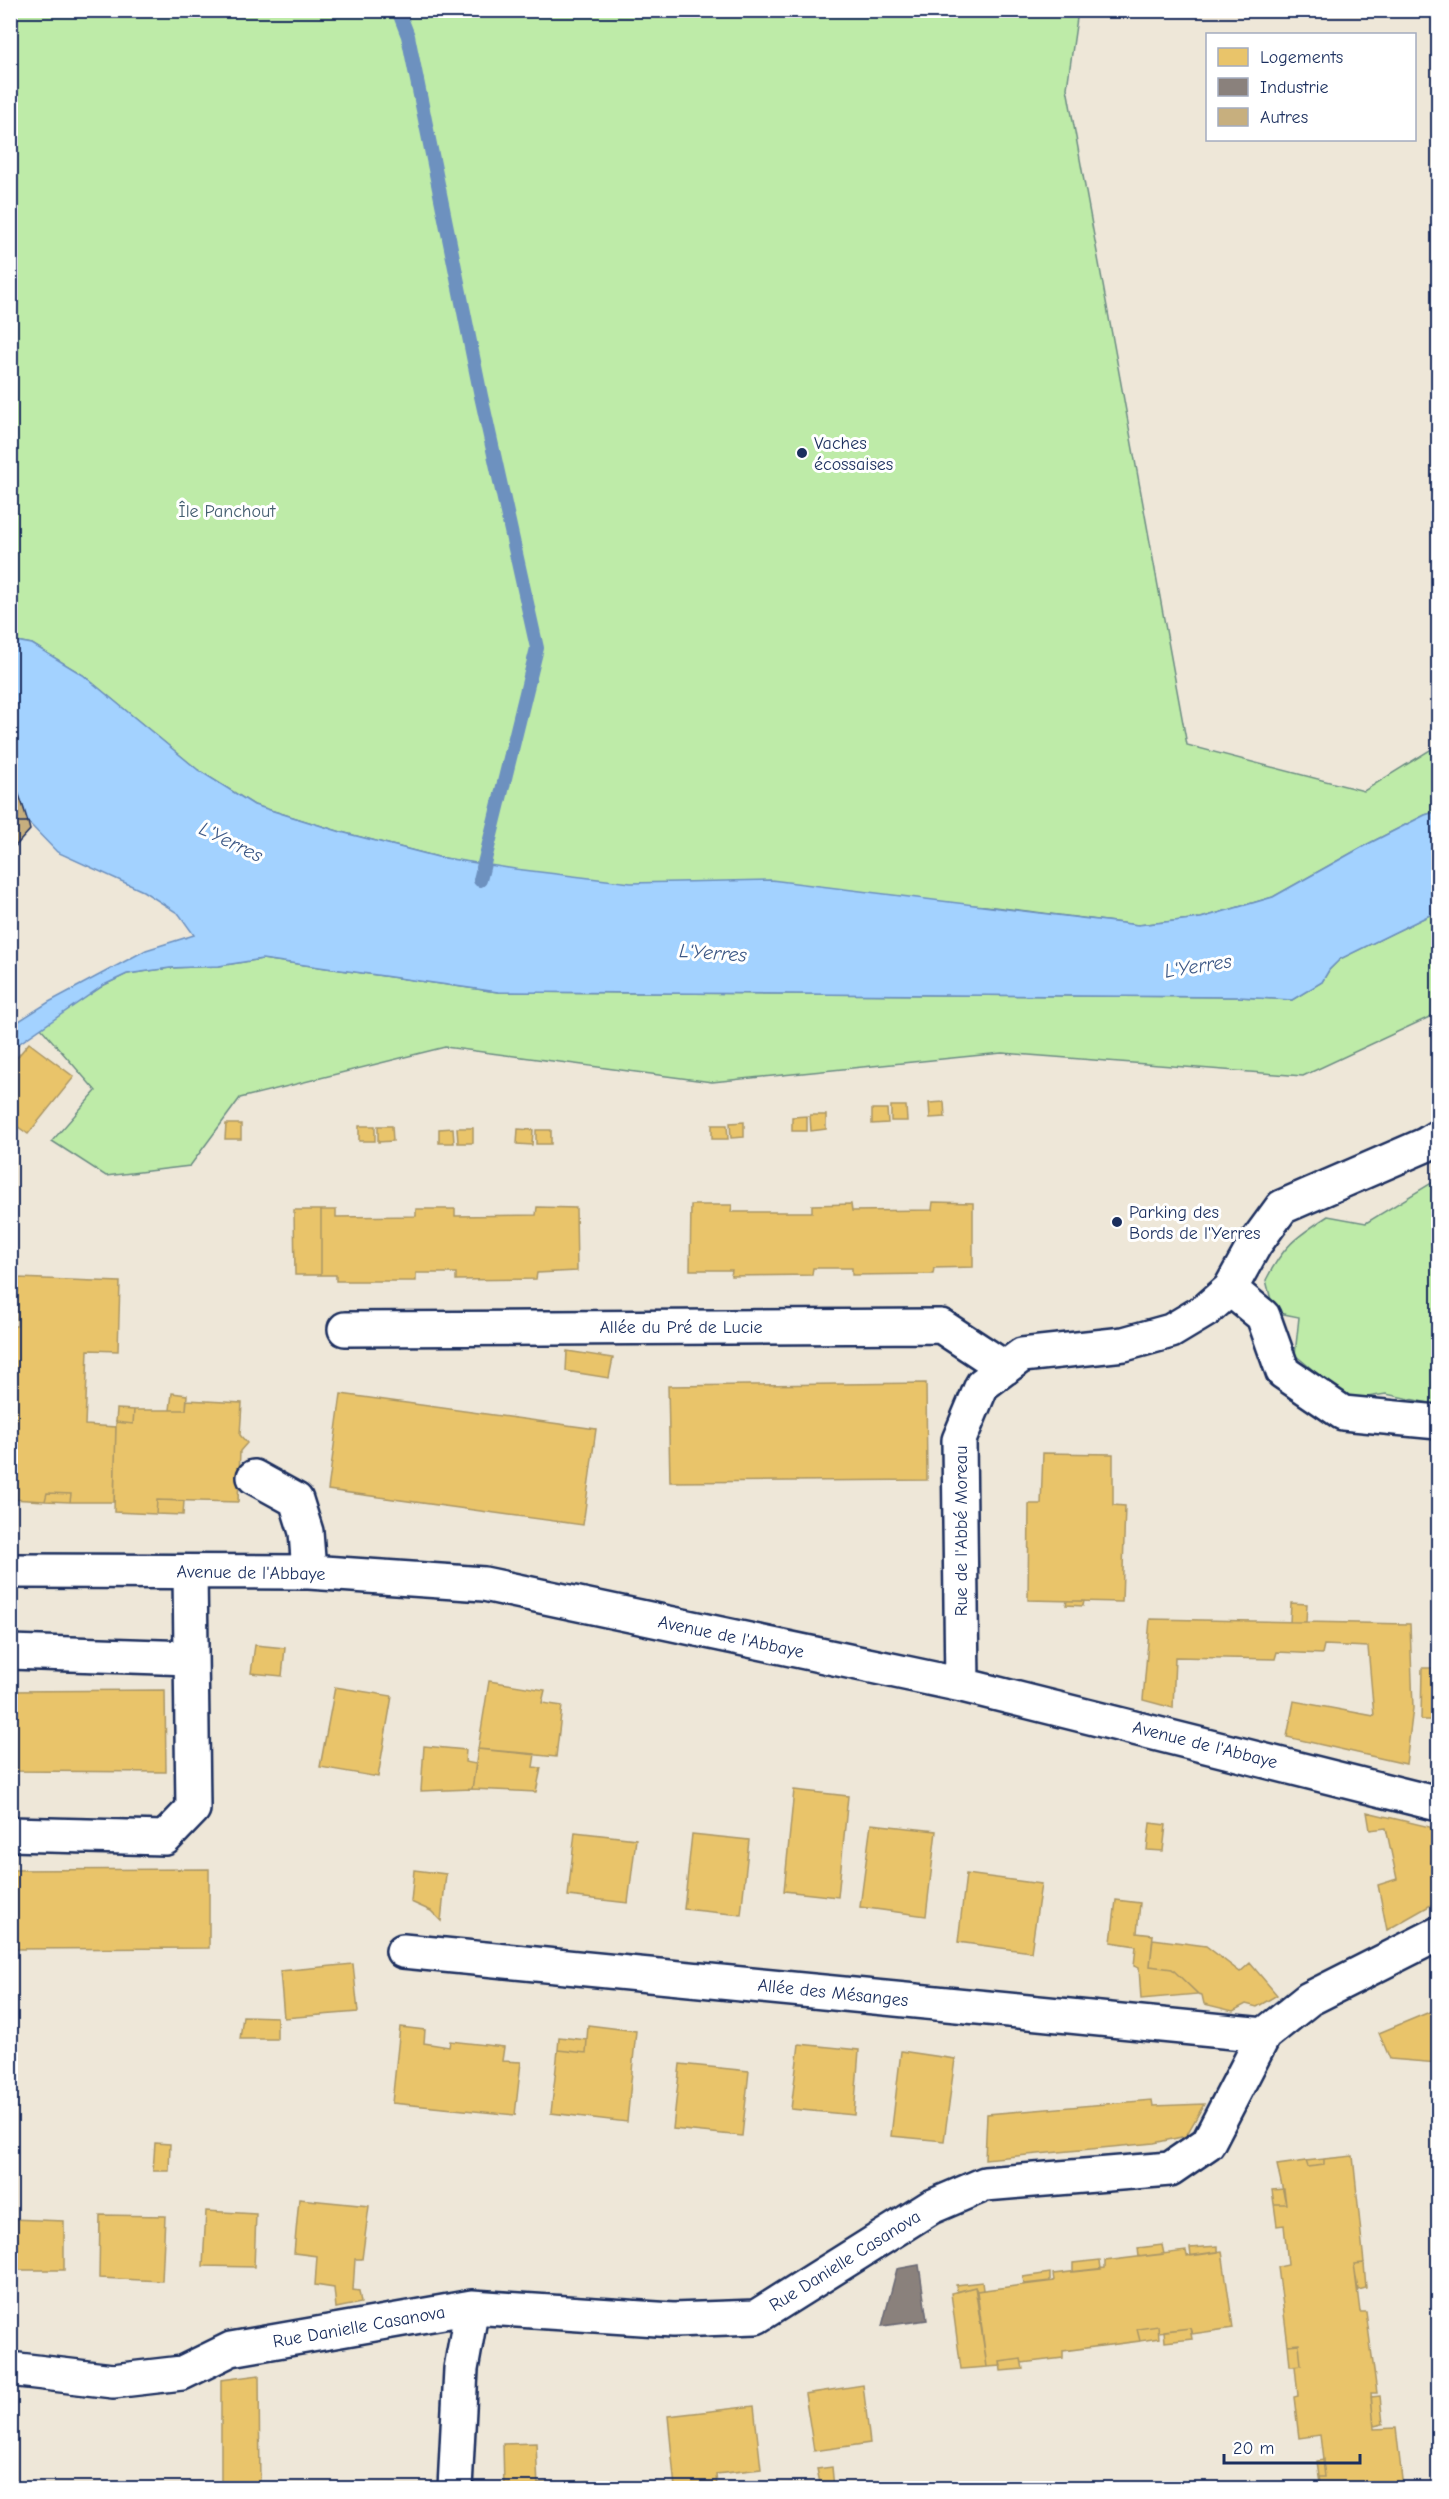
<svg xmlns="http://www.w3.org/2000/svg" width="1449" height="2499" font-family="'Comic Neue',sans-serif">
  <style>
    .green { fill: #beeba8; stroke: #6c8d83; stroke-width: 1.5 }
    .water { fill: #a3d2ff; stroke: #6d91bf; stroke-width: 1.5 }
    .homes { fill: #e9c46a; stroke: #ab9766; stroke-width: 1.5 }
    .industry { fill: #8a817c; stroke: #696873; stroke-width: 1.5 }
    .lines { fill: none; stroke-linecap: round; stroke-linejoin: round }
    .stream { stroke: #6d91bf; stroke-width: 14 }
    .building { fill: #c7af7e; stroke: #1b2f5e; stroke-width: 1.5 }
    .minor-casing { stroke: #1b2f5e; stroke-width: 38 }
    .minor { stroke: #fff; stroke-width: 33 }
    .poi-dot { fill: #1b2f5e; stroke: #fff; stroke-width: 2 }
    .labels { text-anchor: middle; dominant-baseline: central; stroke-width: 6; stroke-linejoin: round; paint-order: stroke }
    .poi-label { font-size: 18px; fill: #1b2f5e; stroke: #fff; text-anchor: start }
    .park-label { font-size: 18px; fill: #445e70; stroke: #fff }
    .street-label { font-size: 18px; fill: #1b2f5e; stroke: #fff }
    .water-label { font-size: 20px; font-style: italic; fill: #3d5886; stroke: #fff }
  </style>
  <rect width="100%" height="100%" fill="#eee7d8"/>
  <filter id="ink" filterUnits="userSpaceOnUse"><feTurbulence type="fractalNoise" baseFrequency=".0167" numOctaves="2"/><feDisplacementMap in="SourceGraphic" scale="12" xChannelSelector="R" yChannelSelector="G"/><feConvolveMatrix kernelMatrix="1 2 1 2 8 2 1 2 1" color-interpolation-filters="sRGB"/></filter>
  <g filter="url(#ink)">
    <!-- green -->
    <path class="green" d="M10 11H1078L1067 88 1187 745 1364 791 1438 745V811L1425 815 1364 846 1273 897 1201 918 1138 925 986 906 599 884 438 857 341 832 254 805 198 770 83 675 32 644 11 640Z
      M1438 911V1013L1303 1076 1002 1053 712 1082 445 1047 240 1098 190 1166 106 1176 52 1141 96 1091 40 1027 104 985 127 974 170 968 219 966 262 959 498 992 1239 997 1292 1000 1322 982 1329 970 1340 959Z
      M1438 1179V1405L1386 1394 1349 1400 1295 1355 1299 1317 1274 1312 1266 1280C1283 1246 1296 1237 1328 1216L1366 1223Z"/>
    <!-- water -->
    <path class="water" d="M10 640 32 644 83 675 198 770 254 805 341 832 438 857 515 869 631 883 771 880 1138 925 1201 918 1273 897 1364 846 1425 815 1438 811V911L1340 959 1329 970 1322 982 1292 1000 1239 997 498 992 262 959 219 966 170 968 127 974 104 985 11 1049V1026L49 1002 146 950 194 935 179 914 143 891 57 852 28 822 11 828Z"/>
    <!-- homes -->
    <path class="homes" d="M29 1043 74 1077 28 1134 10 1121V1066Z
      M944 1102 945 1117 930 1118 929 1103Z
      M891 1106H906L907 1121H891Z
      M872 1109H887L888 1123 872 1124Z
      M810 1115H826V1129L811 1131Z
      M807 1116V1131H792V1117Z
      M744 1122V1137L731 1138 730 1123Z
      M226 1124H241V1139H225Z
      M712 1125H727L728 1139H712Z
      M359 1126H375V1141H359Z
      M378 1126H392L393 1141 378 1142Z
      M453 1128 454 1143H439V1129Z
      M457 1128H473V1143H458Z
      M518 1129 533 1130 532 1145 517 1144Z
      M536 1130H551V1144H536Z
      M933 1202 973 1203V1267L934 1268 933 1274 852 1275V1268H813L812 1275 731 1276 732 1270H690L691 1205H732L731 1212H812V1205L851 1204 852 1211 932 1210Z
      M537 1207 576 1208 577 1271 537 1273 536 1279 456 1280V1273H416V1281H336V1275H321V1210H336V1217L416 1216V1209H455V1216L536 1215Z
      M294 1210H321V1275H295Z
      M18 1278 120 1282 118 1351 88 1350 85 1425 116 1427 114 1502H70L71 1494 47 1493 45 1501 10 1499V1326H17Z
      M567 1351 613 1358 609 1378 566 1371Z
      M926 1383 927 1480 670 1482 668 1386Z
      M172 1393 187 1395 186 1410H170Z
      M341 1394 596 1429 583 1525 328 1490Z
      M187 1400 242 1403 240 1435 247 1443 240 1451 238 1502 157 1500 156 1514 114 1512 116 1422 133 1424 134 1410H186Z
      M117 1409 134 1410 133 1424 116 1422Z
      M1043 1453 1113 1454V1505L1125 1506 1122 1602 1028 1600 1029 1504H1041Z
      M47 1493 71 1494 70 1502 45 1501Z
      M157 1500 184 1501 183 1515 156 1514Z
      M1067 1601H1084L1083 1606 1066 1605Z
      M1291 1603 1307 1604 1306 1622H1290Z
      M1150 1619 1410 1624 1413 1708 1406 1764 1287 1737 1294 1701 1374 1716 1368 1647 1324 1645 1322 1654 1277 1652 1275 1659 1175 1657 1173 1708 1143 1700Z
      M255 1645 285 1648 282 1676 251 1673Z
      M1422 1668H1438V1720H1421Z
      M489 1681 545 1690 542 1703 562 1706 556 1757 478 1749Z
      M335 1687 392 1696 378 1777 320 1767Z
      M165 1690 166 1772 10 1771V1691Z
      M424 1746 466 1750 465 1762 476 1764 472 1789 421 1791Z
      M478 1749 535 1754 533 1767 541 1768 536 1792 472 1789Z
      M794 1790 848 1796 838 1897 784 1891Z
      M1367 1812 1438 1829V1901L1387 1930 1378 1885 1397 1879 1386 1828 1370 1830Z
      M1150 1823 1166 1825 1163 1851 1147 1850Z
      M871 1824 936 1831 926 1916 860 1907Z
      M575 1832 636 1839 628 1903 568 1896Z
      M692 1834 749 1840 741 1915 684 1909Z
      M209 1869V1948L10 1949V1870Z
      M414 1870 446 1874 441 1921 431 1911 411 1902Z
      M966 1874 1041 1884 1031 1952 958 1942Z
      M1116 1900 1140 1903 1137 1933 1153 1935 1150 1966 1172 1969 1198 1994 1141 1999 1139 1968 1134 1966 1136 1946 1111 1942Z
      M1153 1939 1206 1946 1240 1972 1250 1963 1277 1995 1257 2007 1246 2004 1233 2011 1204 2004 1202 1995 1198 1994 1172 1969 1150 1966Z
      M353 1964 358 2012 284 2018 280 1971Z
      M1432 2011 1438 2024V2049L1436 2050 1438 2063 1390 2059 1379 2033Z
      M243 2016 277 2017V2039H240Z
      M588 2025 636 2031 627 2122 551 2113 558 2050 586 2053Z
      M400 2027 425 2030 424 2043 449 2047 450 2041 504 2047 502 2061 521 2062 515 2115 392 2103Z
      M559 2037 587 2040 586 2053 558 2050Z
      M799 2044 859 2050 854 2115 791 2109Z
      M901 2051 955 2059 944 2141 891 2136Z
      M680 2064 749 2071 742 2136 673 2129Z
      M1152 2100 1153 2106 1204 2104 1186 2136 1154 2143 985 2159 987 2114Z
      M155 2143 170 2144 169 2171H153Z
      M1353 2156 1364 2263 1354 2264 1360 2312H1366L1377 2393H1371L1374 2429 1396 2428 1403 2488H1321L1319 2477H1325L1320 2435 1299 2438 1294 2397 1298 2396 1295 2366 1301 2365 1299 2344 1288 2345 1278 2267 1288 2265 1284 2225 1277 2226 1274 2204H1286L1277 2165 1306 2161 1308 2167 1324 2165V2159Z
      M1324 2159V2165L1308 2167 1306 2161Z
      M1284 2189 1286 2204H1274L1272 2190Z
      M299 2199 369 2206 362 2259H355L353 2290 359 2291 361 2303 336 2308 334 2288 315 2285 317 2256 294 2253Z
      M206 2211 256 2214 254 2267 203 2266Z
      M100 2215 165 2216 162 2281 99 2278Z
      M10 2219 64 2221V2270H10Z
      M1162 2245 1164 2254 1139 2257 1138 2248Z
      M1218 2246V2252L1191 2256 1190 2248Z
      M1186 2251 1187 2256 1222 2251 1233 2328 1192 2334 1190 2328 1159 2332 1158 2326 1137 2329 1140 2341 1063 2351V2358L1022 2363 1021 2359 1000 2362 1001 2366 987 2367 977 2291 1054 2281 1053 2274 1105 2268V2261Z
      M1100 2260 1101 2269 1073 2272V2263Z
      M1364 2263 1366 2288 1358 2290 1354 2264Z
      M1050 2273V2281L1024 2284 1023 2277Z
      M982 2282 983 2290 977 2291 975 2287 957 2292 956 2285Z
      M975 2287 987 2367 961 2369 951 2293Z
      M1158 2326 1159 2338 1140 2341 1137 2329Z
      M1190 2328 1192 2339 1165 2342 1164 2331Z
      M1299 2344 1301 2365 1290 2366 1288 2345Z
      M1021 2359 1023 2369 1001 2371 1000 2362Z
      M259 2375 260 2488H221V2380Z
      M863 2385 870 2443 814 2451 805 2394Z
      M1380 2396 1383 2424 1374 2426 1371 2397Z
      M754 2406 761 2469 716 2474 717 2488H675L668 2416Z
      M536 2443 538 2488H504L503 2444Z
      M1323 2460 1325 2477H1319L1317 2461Z
      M832 2467 834 2488H821L817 2469Z
      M611 2480V2488H538V2483Z"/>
    <!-- industry -->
    <path class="industry" d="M919 2265 927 2320 882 2326 897 2269Z"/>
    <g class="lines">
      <!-- stream -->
      <path class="stream" d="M398 10 408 36 481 396 537 648 480 880"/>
    </g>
    <!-- building -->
    <path class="building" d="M10 769 23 806 28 822H10Z
      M10 822H28L30 830 10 852Z"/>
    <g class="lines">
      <!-- minor casing -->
      <g class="minor-casing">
        <path id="minor" d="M1230 1289 1263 1316 1283 1372 1343 1413 1438 1422
          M345 1329 941 1326 1005 1368
          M254 1477 296 1500 306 1532 309 1572
          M10 1571 309 1572 484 1584 962 1685 1438 1804
          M10 1652 191 1658
          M962 1685 959 1440 982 1385 1022 1355 1124 1344 1171 1331 1206 1310 1230 1289 1255 1244 1282 1207 1425 1145 1438 1137
          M10 1834 165 1838 193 1809 190 1572
          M403 1951 1264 2035
          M10 2369 113 2381 182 2373 231 2349 472 2307 673 2320 756 2317 931 2207 985 2184 1170 2169 1208 2143 1264 2035 1309 1999 1438 1934
          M455 2488 461 2369 472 2307"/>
      </g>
      <!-- minor -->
      <use href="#minor" class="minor"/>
    </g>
  </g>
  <!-- markers -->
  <g class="poi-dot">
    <circle cx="802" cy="453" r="6"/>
    <circle cx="1117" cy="1222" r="6"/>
  </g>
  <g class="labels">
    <!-- poi labels -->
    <g class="poi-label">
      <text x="814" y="443">Vaches<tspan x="814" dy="21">écossaises</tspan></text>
      <text x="1129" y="1212">Parking des<tspan x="1129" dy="21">Bords de l'Yerres</tspan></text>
    </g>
    <!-- park labels -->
    <g class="park-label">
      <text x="227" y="511">Île Panchout</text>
    </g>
    <!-- street labels -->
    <g class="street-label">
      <text x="681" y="1327">Allée du Pré de Lucie</text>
      <text transform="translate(961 1531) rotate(-90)">Rue de l'Abbé Moreau</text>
      <text transform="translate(251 1573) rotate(1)">Avenue de l'Abbaye</text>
      <text transform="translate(731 1637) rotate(12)">Avenue de l'Abbaye</text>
      <text transform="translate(1205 1745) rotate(14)">Avenue de l'Abbaye</text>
      <text transform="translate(833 1993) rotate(6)">Allée des Mésanges</text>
      <text transform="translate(845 2261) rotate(-32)">Rue Danielle Casanova</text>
      <text transform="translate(359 2327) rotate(-10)">Rue Danielle Casanova</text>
    </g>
    <!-- water labels -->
    <g class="water-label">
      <text transform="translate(231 842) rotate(26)">L'Yerres</text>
      <text transform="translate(713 953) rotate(4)">L'Yerres</text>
      <text transform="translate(1198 966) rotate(-9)">L'Yerres</text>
    </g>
  </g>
  <!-- margin -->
  <rect width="1449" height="2499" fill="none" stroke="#fff" stroke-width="36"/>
  <rect x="18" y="18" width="1413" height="2463" fill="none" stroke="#1b2f5e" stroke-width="2" filter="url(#ink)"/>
  <!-- legend -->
  <rect x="1206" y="33" width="210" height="108" fill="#ffffff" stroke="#a4acbf" stroke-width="1.5"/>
  <rect x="1218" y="48" width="30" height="18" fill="#e9c46a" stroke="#a4acbf" stroke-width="1.5"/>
  <text x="1260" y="63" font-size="18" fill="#1b2f5e">Logements</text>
  <rect x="1218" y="78" width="30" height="18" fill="#8a817c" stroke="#a4acbf" stroke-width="1.5"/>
  <text x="1260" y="93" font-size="18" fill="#1b2f5e">Industrie</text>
  <rect x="1218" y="108" width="30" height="18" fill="#c7af7e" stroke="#a4acbf" stroke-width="1.5"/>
  <text x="1260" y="123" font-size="18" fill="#1b2f5e">Autres</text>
  <!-- scale -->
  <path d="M1224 2454v9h136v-9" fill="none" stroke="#1b2f5e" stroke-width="3"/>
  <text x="1233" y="2454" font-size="18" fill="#1b2f5e" stroke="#ffffff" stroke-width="4.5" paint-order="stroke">20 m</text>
</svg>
